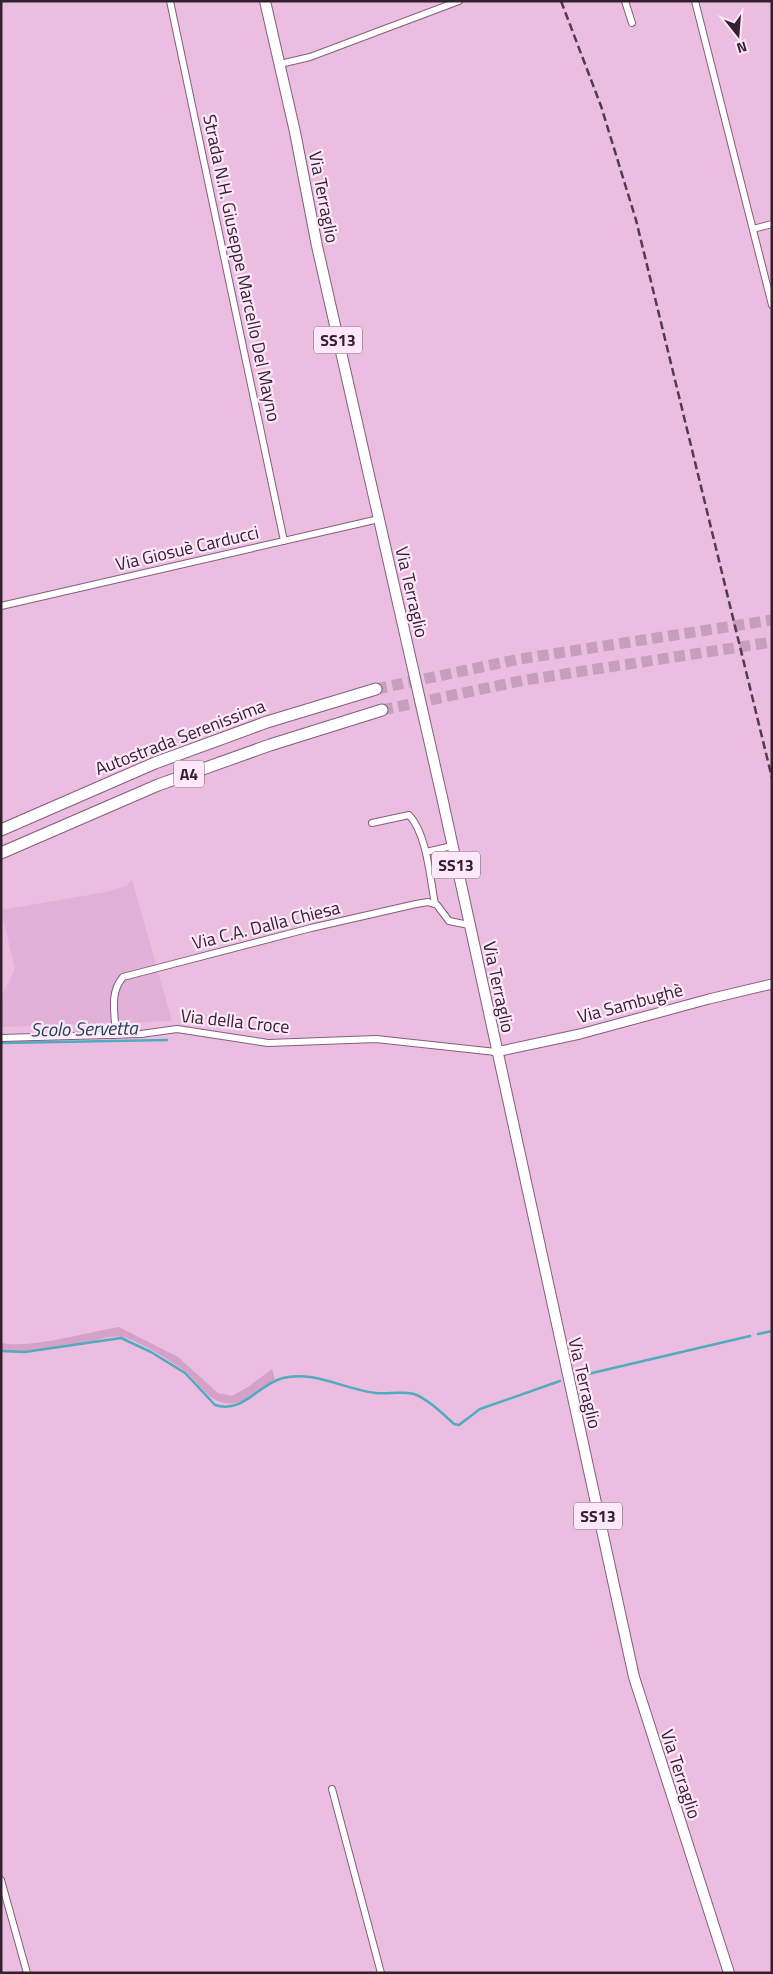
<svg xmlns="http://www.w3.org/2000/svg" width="773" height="1974" font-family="'Titillium Web',sans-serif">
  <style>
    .built { fill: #e2b1d9 }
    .green { fill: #d4a1c9 }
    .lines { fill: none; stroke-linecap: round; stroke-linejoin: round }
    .stream { stroke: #4fabbf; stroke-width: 2.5 }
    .highway-tunnel { stroke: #c69fbd; stroke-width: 11; stroke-dasharray: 11 5.5; stroke-linecap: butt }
    .street-casing { stroke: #845d7c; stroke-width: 8 }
    .secondary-casing { stroke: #845d7c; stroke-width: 11 }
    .primary-casing { stroke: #845d7c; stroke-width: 12 }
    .highway-casing { stroke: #845d7c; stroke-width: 13 }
    .street { stroke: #fff; stroke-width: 6 }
    .secondary { stroke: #fff; stroke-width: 9 }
    .primary { stroke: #fff; stroke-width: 10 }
    .highway { stroke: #fff; stroke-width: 11 }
    .rail { stroke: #503c4c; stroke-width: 2.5; stroke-dasharray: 8 4; stroke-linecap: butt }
    .labels { text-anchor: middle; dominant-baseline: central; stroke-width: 4.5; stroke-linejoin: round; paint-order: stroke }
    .shield { fill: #fee7f9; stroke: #6f5d6c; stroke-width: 1 }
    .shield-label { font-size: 16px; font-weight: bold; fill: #32222f }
    .street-label { font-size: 18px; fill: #32222f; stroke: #fee7f9 }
    .water-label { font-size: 19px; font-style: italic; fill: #1c464f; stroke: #fee7f9 }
  </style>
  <rect width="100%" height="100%" fill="#ebbee1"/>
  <!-- built -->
  <path class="built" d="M132 880 172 1021 1 1027V997L15 969 1 910 106 892 126 886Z"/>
  <!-- green -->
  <path class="green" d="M119 1327 178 1357 218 1393 232 1396 248 1387 272 1369 275 1379C264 1386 253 1399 241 1402 214 1409 204 1390 188 1374 178 1365 135 1338 122 1337 111 1335 98 1340 88 1342 59 1347 31 1354 1 1350V1343C31 1349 88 1332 119 1327Z"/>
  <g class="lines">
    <!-- stream -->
    <path class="stream" d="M1 1043 167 1040
      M758 1334 772 1331
      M1 1351 25 1352 121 1338 151 1352 185 1373 215 1405C244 1414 258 1384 283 1378 313 1370 346 1390 376 1393 388 1394 403 1391 414 1394 428 1399 443 1414 454 1424L459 1425 480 1409 560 1381
      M575 1377 750 1336"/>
    <!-- highway-tunnel -->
    <path class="highway-tunnel" d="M376 689 520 659 772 620
      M382 710 525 680 772 642"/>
    <!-- street casing -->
    <g class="street-casing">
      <path id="street" d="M170 1 284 541
        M625 1 632 23
        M695 1 772 305
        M280 64 310 57 459 1
        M753 229 772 224
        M1 606 379 519
        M372 823 409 815C427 834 430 878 435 904
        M426 852 452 846
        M116 1035C115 1014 109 993 123 977L311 928 416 904 428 902 437 905 449 921 469 925
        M1 1038 141 1034 177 1029 268 1043 376 1039 496 1052
        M332 1789 381 1973
        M1 1880 27 1973"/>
    </g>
    <!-- secondary casing -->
    <g class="secondary-casing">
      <path id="secondary" d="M496 1052 580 1034 709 999 772 984"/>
    </g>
    <!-- primary casing -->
    <g class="primary-casing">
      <path id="primary" d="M265 1 295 132 317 246 442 797 634 1677 729 1973"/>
    </g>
    <!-- highway casing -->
    <g class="highway-casing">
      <path id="highway" d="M1 830 155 763 267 722 376 689
        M1 853 158 785 270 745 382 710"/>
    </g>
    <!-- street -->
    <use href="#street" class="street"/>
    <!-- secondary -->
    <use href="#secondary" class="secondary"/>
    <!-- primary -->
    <use href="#primary" class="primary"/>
    <!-- highway -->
    <use href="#highway" class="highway"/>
    <!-- rail -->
    <path class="rail" d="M561 1 601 106 636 220 772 778"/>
  </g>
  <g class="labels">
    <!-- shield labels -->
    <g class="shield">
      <rect x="314" y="326.5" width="48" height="27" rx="4"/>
      <rect x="174" y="760.5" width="30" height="27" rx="4"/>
      <rect x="432" y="851.5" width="48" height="27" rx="4"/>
      <rect x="574" y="1502.5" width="48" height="27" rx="4"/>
    </g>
    <g class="shield-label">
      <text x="338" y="340">SS13</text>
      <text x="189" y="774">A4</text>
      <text x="456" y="865">SS13</text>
      <text x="598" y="1516">SS13</text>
    </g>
    <!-- street labels -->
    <g class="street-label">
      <text transform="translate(324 197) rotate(79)">Via Terraglio</text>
      <text transform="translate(242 268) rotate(78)">Strada N.H. Giuseppe Marcello Del Mayno</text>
      <text transform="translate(187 548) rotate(-13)">Via Giosuè Carducci</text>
      <text transform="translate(412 592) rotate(77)">Via Terraglio</text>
      <text transform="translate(180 737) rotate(-21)">Autostrada Serenissima</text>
      <text transform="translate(266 925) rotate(-14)">Via C.A. Dalla Chiesa</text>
      <text transform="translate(499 987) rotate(78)">Via Terraglio</text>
      <text transform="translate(630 1003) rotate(-15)">Via Sambughè</text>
      <text transform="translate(235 1021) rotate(6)">Via della Croce</text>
      <text transform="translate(585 1383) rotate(77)">Via Terraglio</text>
      <text transform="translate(681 1774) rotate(72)">Via Terraglio</text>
    </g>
    <!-- water labels -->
    <g class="water-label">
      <text transform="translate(84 1028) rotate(-1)">Scolo Servetta</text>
    </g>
  </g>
  <!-- border -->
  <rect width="773" height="1974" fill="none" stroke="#32222f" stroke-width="5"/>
  <!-- north arrow -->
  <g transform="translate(738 35) rotate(163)" stroke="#fee7f9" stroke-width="4" paint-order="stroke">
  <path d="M0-4L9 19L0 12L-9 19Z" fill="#32222f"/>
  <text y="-8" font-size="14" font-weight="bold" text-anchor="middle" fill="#32222f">N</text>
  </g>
</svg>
